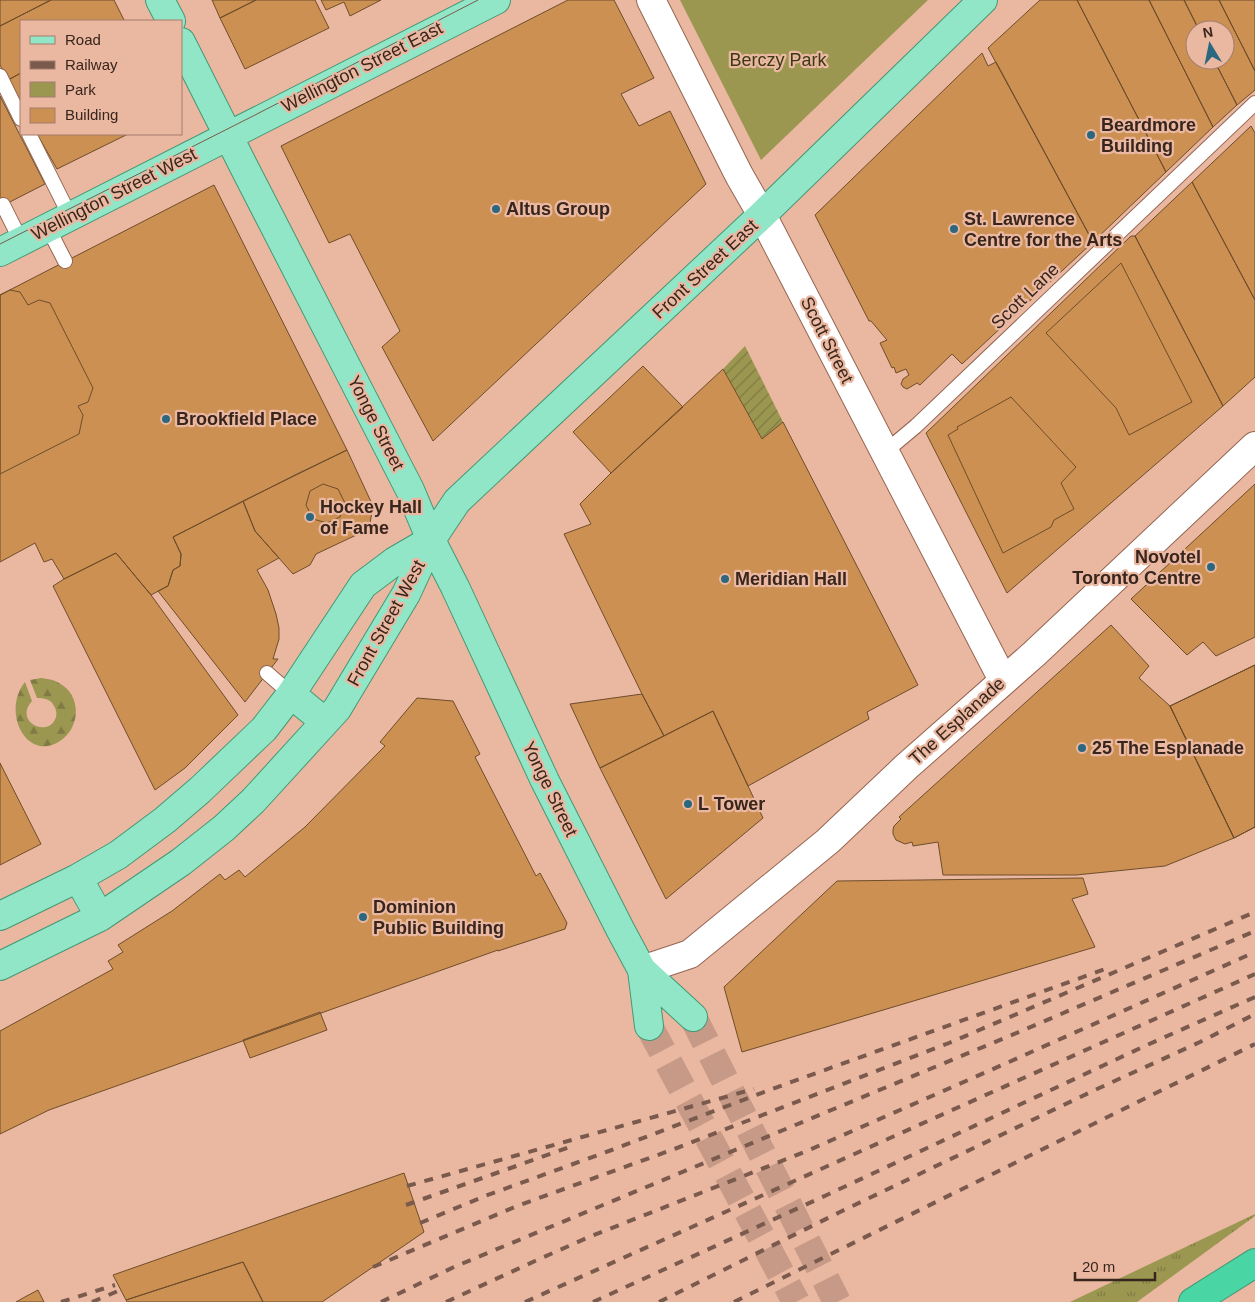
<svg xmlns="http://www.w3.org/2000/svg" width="1255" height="1302" font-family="Arial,sans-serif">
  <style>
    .grass { fill: url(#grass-tufts) }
    .forest { fill: url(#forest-firs) }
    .park { fill: #9b9751 }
    .garden { fill: url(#garden-furrows) }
    .building { fill: #cb9052; stroke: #6f4d2b }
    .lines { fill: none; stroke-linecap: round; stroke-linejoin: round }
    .primary-tunnel { stroke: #c69a86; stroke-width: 28; stroke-dasharray: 28 14; stroke-linecap: butt }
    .service-casing { stroke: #946652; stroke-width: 16 }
    .minor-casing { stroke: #946652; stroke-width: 30 }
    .tertiary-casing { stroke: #946652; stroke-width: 30 }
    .primary-casing { stroke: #449874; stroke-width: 30 }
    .motorway-casing { stroke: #449874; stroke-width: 30 }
    .service { stroke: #fff; stroke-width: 14 }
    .minor { stroke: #fff; stroke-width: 28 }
    .tertiary { stroke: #fff; stroke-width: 28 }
    .primary { stroke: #92e6c8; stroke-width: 28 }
    .motorway { stroke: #4ad6a4; stroke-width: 28 }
    .tram { stroke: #795a4d; stroke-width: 1 }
    .rail { stroke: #795a4d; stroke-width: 4; stroke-dasharray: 9 9; stroke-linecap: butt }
    .poi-dot { fill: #2b687f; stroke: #eab7a1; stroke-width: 2 }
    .labels { text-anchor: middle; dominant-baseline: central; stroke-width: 4.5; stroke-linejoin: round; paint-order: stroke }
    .park-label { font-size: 18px; fill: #3c3a15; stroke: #eab7a1 }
    .street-label { font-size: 18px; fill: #38251c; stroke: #eab7a1 }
    .poi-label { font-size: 18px; font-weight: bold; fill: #38251c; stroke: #eab7a1; text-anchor: start }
  </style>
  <defs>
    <pattern id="grass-tufts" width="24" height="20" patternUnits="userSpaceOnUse" patternTransform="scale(1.25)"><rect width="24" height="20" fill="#9b9751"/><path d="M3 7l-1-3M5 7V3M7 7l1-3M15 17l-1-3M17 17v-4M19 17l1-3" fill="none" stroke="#7f7b42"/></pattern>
    <pattern id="forest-firs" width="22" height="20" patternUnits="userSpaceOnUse" patternTransform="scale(1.25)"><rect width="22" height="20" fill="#9b9751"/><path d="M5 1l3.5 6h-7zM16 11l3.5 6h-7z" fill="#7f7b42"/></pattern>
    <pattern id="garden-furrows" width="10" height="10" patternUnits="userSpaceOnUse" patternTransform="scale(1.25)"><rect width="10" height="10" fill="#9b9751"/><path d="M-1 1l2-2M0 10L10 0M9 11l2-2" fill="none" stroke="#7f7b42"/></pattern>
  </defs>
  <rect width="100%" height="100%" fill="#eab7a1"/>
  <!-- grass -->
  <path class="grass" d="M1255 1214V1216L1137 1302H1070Z"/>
  <!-- forest -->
  <path class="forest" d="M41 678C47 679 53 679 59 683 80 694 81 723 64 738 29 767 0 713 25 682L32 701C13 722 49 739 56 717 57 713 56 709 54 706 51 699 44 698 37 698L30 680Z"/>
  <!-- park -->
  <path class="park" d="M680 0H928L761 160Z"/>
  <!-- garden -->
  <path class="garden" d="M745 346 783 422 762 439 723 369Z"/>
  <!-- building -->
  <path class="building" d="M0 0H51L0 26Z
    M51 0H114L124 20 121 21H21V73L8 80 0 65V26Z
    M212 0H256L220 18Z
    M256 0H315L329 28 245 69 220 18Z
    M321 0H381L350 16 344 2 326 10Z
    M568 0H614L654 78 621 94 639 126 670 111 706 184 433 441 382 347 400 331 350 234 329 243 281 146Z
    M1040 0H1077L1166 172 1093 242 988 48Z
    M1077 0H1149L1213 127 1166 172Z
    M1149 0H1184L1199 30H1195V60H1214L1237 105 1213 127Z
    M1184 0H1219L1255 71V90L1237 105 1214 60H1225V30H1199Z
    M1219 0H1255V71Z
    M982 53 988 66 996 62 1093 242 962 364 952 354 920 385 917 383 907 389 903 387 901 384 903 379 909 375 906 369 896 373 894 367 892 368 880 343 887 340 871 321H869L815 215Z
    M21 73V104L8 80Z
    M0 96 45 184 0 207Z
    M1251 126 1255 133V300L1192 182Z
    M37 134H128L57 169Z
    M1192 182 1255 300V377L1223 406 1135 236Z
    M214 185 347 450 297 474 173 537 181 554 180 566 173 570 168 586 151 595 116 553 64 579 52 559 44 562 35 543 0 562V295Z
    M1131 236H1135L1223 406 1007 593 926 433Z
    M1121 263 1192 402 1129 435 1116 408 1046 333Z
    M10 290 20 292 28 305 39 300 50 303 93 388 88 402 78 406 83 415 79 434 0 474V295Z
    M643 366 683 407 611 473 573 432Z
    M723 369 762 439 783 422 918 685 867 712 869 719 748 786 713 711 664 736 642 694 564 534 591 524 580 504 611 473Z
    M1011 397 1076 467 1061 483 1074 509 1054 520 1051 527 1003 553 948 435 958 429 957 427Z
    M347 450 373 506 369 529 316 554 310 565 293 574 255 531 243 501Z
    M323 484 338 489 345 503 340 517 327 523 313 519 306 505 310 491Z
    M1255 484V637L1216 656 1203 642 1187 655 1131 599Z
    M243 501 255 531 279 558 257 570 268 590 276 614 279 628V639L273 659H278L245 702 158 591 168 586 173 570 180 566 181 554 173 537Z
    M116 553 151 595 238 715 185 768 155 790 53 586 64 579Z
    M1111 625 1149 666 1139 678 1170 706 1234 838 1165 866 1076 875H943L938 842 913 846 912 842 905 844 896 840 893 834V830L894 826 901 819 899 817Z
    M1255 665V827L1234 838 1170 706Z
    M1255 665V827L1234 838 1170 706Z
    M642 694 664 736 600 768 570 704Z
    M417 698 453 701 480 754 475 757 536 876 540 873 567 923 565 929 498 951V950L49 1110 0 1134V1031L113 969 108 961 123 952 118 945 172 911 220 874 225 880 239 870 245 877 305 827 385 746 380 742Z
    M713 711 763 818 666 899 600 768Z
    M0 763 41 844 0 865Z
    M1083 878 1088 894 1072 899 1095 947 742 1052 724 987 837 881Z
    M320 1012 327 1030 250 1058 243 1040Z
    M404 1173 424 1232 322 1302H263L243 1262 126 1300 113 1275Z
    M243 1262 263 1302H127L126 1300Z
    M38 1290 44 1302H16L23 1298Z"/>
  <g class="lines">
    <!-- primary-tunnel -->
    <path class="primary-tunnel" d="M693 1017 837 1302
      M649 1026 796 1302"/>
    <!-- service casing -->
    <g class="service-casing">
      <path id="service" d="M0 76 21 119
        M29 134 70 216
        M3 205 21 241
        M48 228 65 261
        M885 452 916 426 1255 103
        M267 673 291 694"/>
    </g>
    <!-- minor casing -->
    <g class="minor-casing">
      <path id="minor" d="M651 0 739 175 762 215 1003 680"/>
    </g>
    <!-- tertiary casing -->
    <g class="tertiary-casing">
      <path id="tertiary" d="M642 970 690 954 828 841 906 767 1034 654 1255 446"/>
    </g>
    <!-- primary casing -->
    <g class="primary-casing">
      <path id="primary" d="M160 0 171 21
        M181 42 244 167 410 490 431 540 455 587 545 781 620 929 642 970 693 1017
        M0 252 496 0
        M291 694 325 722
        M78 878 100 917
        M0 916 78 878 118 855 165 820 200 790 264 729 291 694 363 585 395 561 431 540
        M0 966 100 917 181 862 224 828 253 801 337 709 406 594 431 540 457 501 762 215 983 0
        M642 970 649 1026"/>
    </g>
    <!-- motorway casing -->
    <g class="motorway-casing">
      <path id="motorway" d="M1193 1302 1255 1263"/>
    </g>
    <!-- service -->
    <use href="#service" class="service"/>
    <!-- minor -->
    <use href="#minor" class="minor"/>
    <!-- tertiary -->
    <use href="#tertiary" class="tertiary"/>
    <!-- primary -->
    <use href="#primary" class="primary"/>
    <!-- motorway -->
    <use href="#motorway" class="motorway"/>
    <!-- tram -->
    <path class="tram" d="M0 244 257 114 478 0"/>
    <!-- rail -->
    <path class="rail" d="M407 1186 754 1089
      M406 1205 570 1147
      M420 1223 485 1196 609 1151 772 1089 1108 968
      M373 1267 517 1206 677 1148 949 1043 1255 912
      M61 1302 115 1285
      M92 1302 118 1291
      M381 1302 454 1267 1019 1032 1255 931
      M446 1302 535 1261 589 1237 807 1151 1009 1062 1255 952
      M525 1302 1255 974
      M593 1302 829 1194 1147 1045 1255 997
      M659 1302 840 1212 1095 1090 1200 1042 1255 1014
      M734 1302 1255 1044"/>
  </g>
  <!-- markers -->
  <g class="poi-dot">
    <circle cx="1091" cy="135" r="5"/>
    <circle cx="496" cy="209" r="5"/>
    <circle cx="954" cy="229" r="5"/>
    <circle cx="166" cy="419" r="5"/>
    <circle cx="310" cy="517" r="5"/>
    <circle cx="1211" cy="567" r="5"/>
    <circle cx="725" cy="579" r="5"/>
    <circle cx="1082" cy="748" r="5"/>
    <circle cx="688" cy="804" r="5"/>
    <circle cx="363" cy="917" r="5"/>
  </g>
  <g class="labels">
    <!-- park labels -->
    <g class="park-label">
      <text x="778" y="60">Berczy Park</text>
    </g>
    <!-- street labels -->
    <g class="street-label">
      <text transform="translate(362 67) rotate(-27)">Wellington Street East</text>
      <text transform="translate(114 194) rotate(-27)">Wellington Street West</text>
      <text transform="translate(705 269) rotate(-43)">Front Street East</text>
      <text transform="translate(1025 296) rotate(-44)">Scott Lane</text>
      <text transform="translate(827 340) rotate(63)">Scott Street</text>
      <text transform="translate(376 423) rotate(63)">Yonge Street</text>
      <text transform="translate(386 623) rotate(-61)">Front Street West</text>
      <text transform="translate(957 721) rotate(-42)">The Esplanade</text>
      <text transform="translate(550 789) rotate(64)">Yonge Street</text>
    </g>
    <!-- poi labels -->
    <g class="poi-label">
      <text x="1101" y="125">Beardmore<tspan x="1101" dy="21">Building</tspan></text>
      <text x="506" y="209">Altus Group</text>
      <text x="964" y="219">St. Lawrence<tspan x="964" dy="21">Centre for the Arts</tspan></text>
      <text x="176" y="419">Brookfield Place</text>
      <text x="320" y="507">Hockey Hall<tspan x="320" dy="21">of Fame</tspan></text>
      <text x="1201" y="557" text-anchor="end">Novotel<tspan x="1201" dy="21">Toronto Centre</tspan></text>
      <text x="735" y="579">Meridian Hall</text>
      <text x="1092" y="748">25 The Esplanade</text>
      <text x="698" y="804">L Tower</text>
      <text x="373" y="907">Dominion<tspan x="373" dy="21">Public Building</tspan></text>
    </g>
  </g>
  <!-- legend -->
  <rect x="20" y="20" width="162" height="115" fill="#eab7a1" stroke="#a37d6c"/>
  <rect x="30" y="36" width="25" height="8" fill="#92e6c8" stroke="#a37d6c"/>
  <text x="65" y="45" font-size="15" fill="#38251c">Road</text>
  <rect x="30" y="61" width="25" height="8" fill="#795a4d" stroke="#a37d6c"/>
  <text x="65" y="70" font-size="15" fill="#38251c">Railway</text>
  <rect x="30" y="82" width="25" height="15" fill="#9b9751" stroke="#a37d6c"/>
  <text x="65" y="95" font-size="15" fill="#38251c">Park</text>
  <rect x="30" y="108" width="25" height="15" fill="#cb9052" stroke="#a37d6c"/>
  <text x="65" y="120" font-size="15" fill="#38251c">Building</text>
  <!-- north arrow -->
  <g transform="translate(1210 45) rotate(350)"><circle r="24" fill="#eab7a1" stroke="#a37d6c"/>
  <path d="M0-4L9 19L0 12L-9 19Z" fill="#2b687f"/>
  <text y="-8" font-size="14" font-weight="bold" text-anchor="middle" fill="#38251c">N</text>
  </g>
  <!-- scale -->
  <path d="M1075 1272v8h80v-8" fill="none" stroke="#38251c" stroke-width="2.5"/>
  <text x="1082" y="1272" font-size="15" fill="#38251c" stroke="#eab7a1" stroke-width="4" paint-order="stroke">20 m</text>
</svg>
